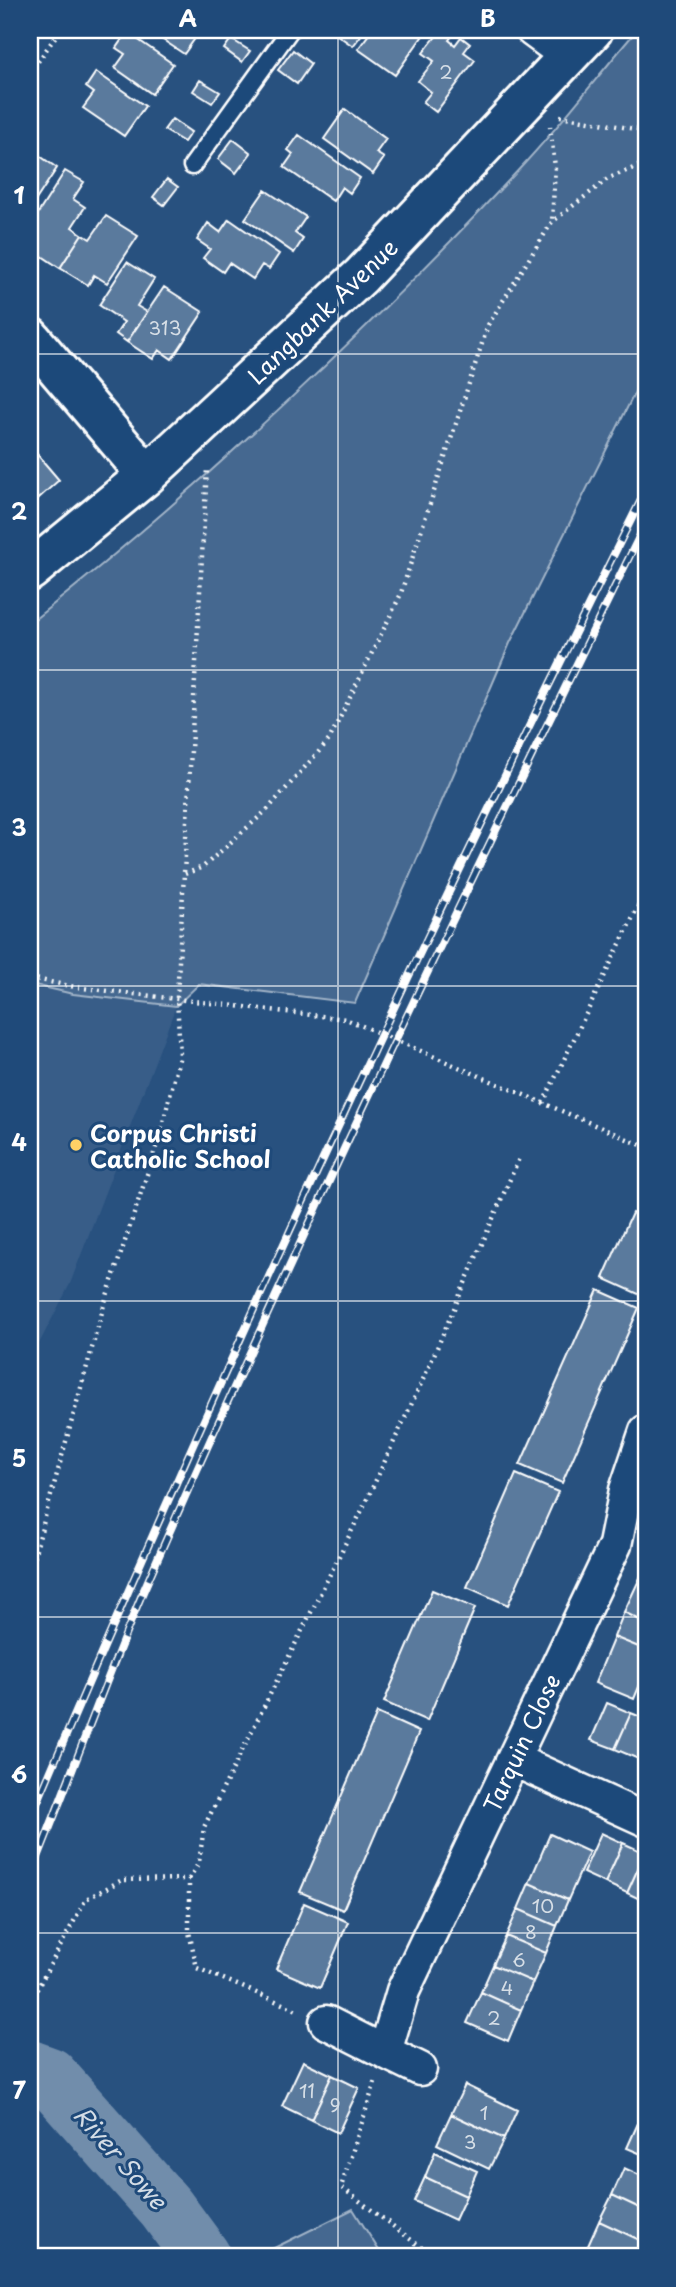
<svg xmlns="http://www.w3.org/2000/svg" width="676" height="2287" font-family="'Playpen Sans',sans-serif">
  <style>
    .built { fill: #375d88 }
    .green { fill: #446890; stroke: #a2b4c8; stroke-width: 2 }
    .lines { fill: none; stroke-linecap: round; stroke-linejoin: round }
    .river { stroke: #718dab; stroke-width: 58 }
    .building { fill: #5a7a9d; stroke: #fff; stroke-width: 2 }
    .service-casing { stroke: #fff; stroke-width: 21 }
    .minor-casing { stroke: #fff; stroke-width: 37 }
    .tertiary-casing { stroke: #fff; stroke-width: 44 }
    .path { stroke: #fff; stroke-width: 4.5; stroke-dasharray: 2 5; stroke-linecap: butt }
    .service { stroke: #1f4a7a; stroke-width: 16 }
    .minor { stroke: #1f4a7a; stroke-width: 32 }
    .tertiary { stroke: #1f4a7a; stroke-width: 38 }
    .rail-casing { stroke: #fff; stroke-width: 8 }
    .rail { stroke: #1f4a7a; stroke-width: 5; stroke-dasharray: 16; stroke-linecap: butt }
    .grid { fill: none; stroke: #fff; stroke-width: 2; stroke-opacity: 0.55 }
    .poi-dot { fill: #ffd166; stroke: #1f4a7a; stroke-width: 2.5 }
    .labels { text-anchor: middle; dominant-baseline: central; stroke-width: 6; stroke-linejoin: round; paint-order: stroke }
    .number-label { font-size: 19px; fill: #d6dee6 }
    .street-label { font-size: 23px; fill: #fff; stroke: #1f4a7a }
    .poi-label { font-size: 23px; font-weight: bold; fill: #fff; stroke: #1f4a7a; text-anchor: start }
    .water-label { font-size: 24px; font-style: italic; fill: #d4dde6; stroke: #1f4a7a }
    .neatline { fill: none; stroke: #fff; stroke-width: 2.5 }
    .grid-label { font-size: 23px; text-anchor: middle; font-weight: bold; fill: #fff }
  </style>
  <rect width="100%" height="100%" fill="#28517f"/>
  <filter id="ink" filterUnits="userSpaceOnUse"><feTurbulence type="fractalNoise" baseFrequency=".0143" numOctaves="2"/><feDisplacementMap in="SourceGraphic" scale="14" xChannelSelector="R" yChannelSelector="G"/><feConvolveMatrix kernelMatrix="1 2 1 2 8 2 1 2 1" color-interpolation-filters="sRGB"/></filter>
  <g filter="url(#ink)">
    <!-- built -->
    <path class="built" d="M30 984 73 994 176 1006 70 1284 30 1361Z"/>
    <!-- green -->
    <path class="green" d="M637 30H646V370L510 643 355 1003 199 984 176 1006 73 994 30 984V623C203 486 374 326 524 164 564 121 599 74 637 30Z
      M353 2209 383 2257 258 2256Z"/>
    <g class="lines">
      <!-- river -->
      <path class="river" d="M30 2069 49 2076 166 2208 202 2257"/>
    </g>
    <!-- building -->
    <path class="building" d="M148 30H201L184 54Z
      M330 30H365L353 46Z
      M372 30H418L424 34 395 75 358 49Z
      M441 30 455 32 449 40 455 45 461 37 470 44 464 52 475 60 436 112 423 102 431 92 418 81 434 61 423 53Z
      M127 32 173 64 152 94 115 68 125 54 116 48Z
      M231 39 250 51 242 62 224 49Z
      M293 50 311 64 297 84 278 70Z
      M96 72 145 106 124 136 83 108 94 93 86 87Z
      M200 80 220 92 212 103 193 91Z
      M345 109 386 139 376 153 384 158 373 174 324 139Z
      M172 119 191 132 184 142 164 130Z
      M299 135 360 178 350 193 342 187 333 201 284 167 293 154 288 150Z
      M233 139 251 153 236 173 218 159Z
      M30 149 57 168 30 209Z
      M65 171 84 182 73 199 85 207 72 227 82 234 60 268 30 248 39 233 30 226Z
      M167 179 178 187 164 205 153 197Z
      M265 190 306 217 295 233 303 239 294 253 245 219Z
      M106 216 138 236 107 283 94 275 88 285 60 268 82 234 90 239Z
      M229 219 279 254 269 269 262 265 253 279 229 263 223 272 203 258 210 249 197 240 208 223 220 232Z
      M127 262 154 279 137 306 147 312 127 342 116 334 124 322 99 305Z
      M164 287 203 312 172 359 159 350 153 359 127 342Z
      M36 453 59 480 30 506V458Z
      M632 1213 646 1219 645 1297 603 1278Z
      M598 1290 639 1308 562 1483 520 1465Z
      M516 1474 558 1492 508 1605 467 1587Z
      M646 1565V1586L638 1582Z
      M638 1582 646 1586V1623L624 1612Z
      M432 1590 475 1608 427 1721 384 1702Z
      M624 1612 646 1623V1650L614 1637Z
      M614 1637 646 1650V1670L634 1699 595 1683Z
      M607 1703 631 1713 615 1749 591 1740Z
      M377 1713 419 1732 343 1910 300 1892Z
      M631 1713 646 1719V1754L643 1761 615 1749Z
      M601 1833 623 1843 605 1883 583 1873Z
      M550 1834 589 1852 568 1900 529 1883Z
      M623 1843 645 1853 627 1893 605 1883Z
      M645 1853 646 1854V1902L627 1893Z
      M529 1883 568 1900 557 1926 518 1909Z
      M304 1903 348 1922 320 1988 276 1969Z
      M518 1909 557 1926 546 1953 506 1936Z
      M506 1936 546 1953 533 1982 493 1965Z
      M493 1965 533 1982 521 2010 481 1992Z
      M481 1992 521 2010 508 2041 467 2023Z
      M303 2061 332 2075 311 2120 282 2106Z
      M332 2075 359 2088 338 2133 311 2120Z
      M465 2085 517 2110 504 2139 451 2114Z
      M646 2104V2125L639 2121Z
      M451 2114 504 2139 489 2169 437 2144Z
      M639 2121 646 2125V2156L627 2148Z
      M435 2152 477 2171 466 2196 425 2177Z
      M624 2168 646 2178V2211L612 2195Z
      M425 2177 466 2196 455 2220 414 2201Z
      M612 2195 646 2211 644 2242 599 2221Z
      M599 2221 644 2242 637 2257H606L587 2248Z
      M587 2248 606 2257H582Z"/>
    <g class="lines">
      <!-- service casing -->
      <g class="service-casing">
        <path id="service" d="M192 166 290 30"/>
      </g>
      <!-- minor casing -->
      <g class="minor-casing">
        <path id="minor" d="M532 30 570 58
          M514 1760 646 1820
          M326 2022 385 2052
          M420 2069 385 2052 403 1991 615 1545 626 1490 646 1431"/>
      </g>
      <!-- tertiary casing -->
      <g class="tertiary-casing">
        <path id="tertiary" d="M30 337 147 475
          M30 571 147 475 361 276 593 30"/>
      </g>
      <!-- path -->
      <path class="path" d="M30 73 60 30
        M560 116 646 131
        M550 126 555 167 552 222
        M185 874 203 867 267 810 329 740 400 596 488 325 552 222 609 178 646 163
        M30 978 75 987 346 1019 646 1147
        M543 1103 646 890
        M30 1571 104 1305 160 1135 180 1055 177 997 207 468
        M189 1879 199 1862 204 1827 361 1512 427 1371 520 1156
        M30 2002 86 1899 122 1880 189 1879V1932L197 1968 297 2010
        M375 2082 341 2187 434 2257"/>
      <!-- service -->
      <use href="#service" class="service"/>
      <!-- minor -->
      <use href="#minor" class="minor"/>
      <!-- tertiary -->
      <use href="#tertiary" class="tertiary"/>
      <!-- rail casing -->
      <g class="rail-casing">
        <path id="rail" d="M30 1820C220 1370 427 927 646 490
          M30 1877C69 1782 103 1686 143 1592 301 1231 472 876 646 523"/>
      </g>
      <!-- rail -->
      <use href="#rail" class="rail"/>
    </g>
  </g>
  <!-- grid -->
  <path class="grid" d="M338 30V2257M30 354H646M30 670H646M30 986H646M30 1301H646M30 1617H646M30 1933H646"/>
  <!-- markers -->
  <circle class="poi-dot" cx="76" cy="1145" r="7"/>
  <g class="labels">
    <!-- number labels -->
    <g class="number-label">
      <text x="446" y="71">2</text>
      <text x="165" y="327">313</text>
      <text x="543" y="1905">10</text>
      <text x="531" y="1931">8</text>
      <text x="519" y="1959">6</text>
      <text x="507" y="1987">4</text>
      <text x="494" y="2017">2</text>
      <text x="307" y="2090">11</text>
      <text x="335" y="2104">9</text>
      <text x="484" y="2112">1</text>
      <text x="470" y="2141">3</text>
    </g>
    <!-- street labels -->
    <g class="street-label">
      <text transform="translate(322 311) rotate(-44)">Langbank Avenue</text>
      <text transform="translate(521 1743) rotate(-65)">Tarquin Close</text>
    </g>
    <!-- poi labels -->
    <g class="poi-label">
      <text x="90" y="1132">Corpus Christi<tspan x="90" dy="26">Catholic School</tspan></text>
    </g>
    <!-- water labels -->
    <g class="water-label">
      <text transform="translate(121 2157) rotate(49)">River Sowe</text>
    </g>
  </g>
  <!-- margin -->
  <rect width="676" height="2287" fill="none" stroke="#1f4a7a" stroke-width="77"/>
  <rect x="38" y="38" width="600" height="2210" class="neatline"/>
  <g class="grid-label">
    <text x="188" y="27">A</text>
    <text x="488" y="27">B</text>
    <text x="19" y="204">1</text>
    <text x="19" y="520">2</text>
    <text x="19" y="836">3</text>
    <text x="19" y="1151">4</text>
    <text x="19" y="1467">5</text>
    <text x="19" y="1783">6</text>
    <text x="19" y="2099">7</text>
  </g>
</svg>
